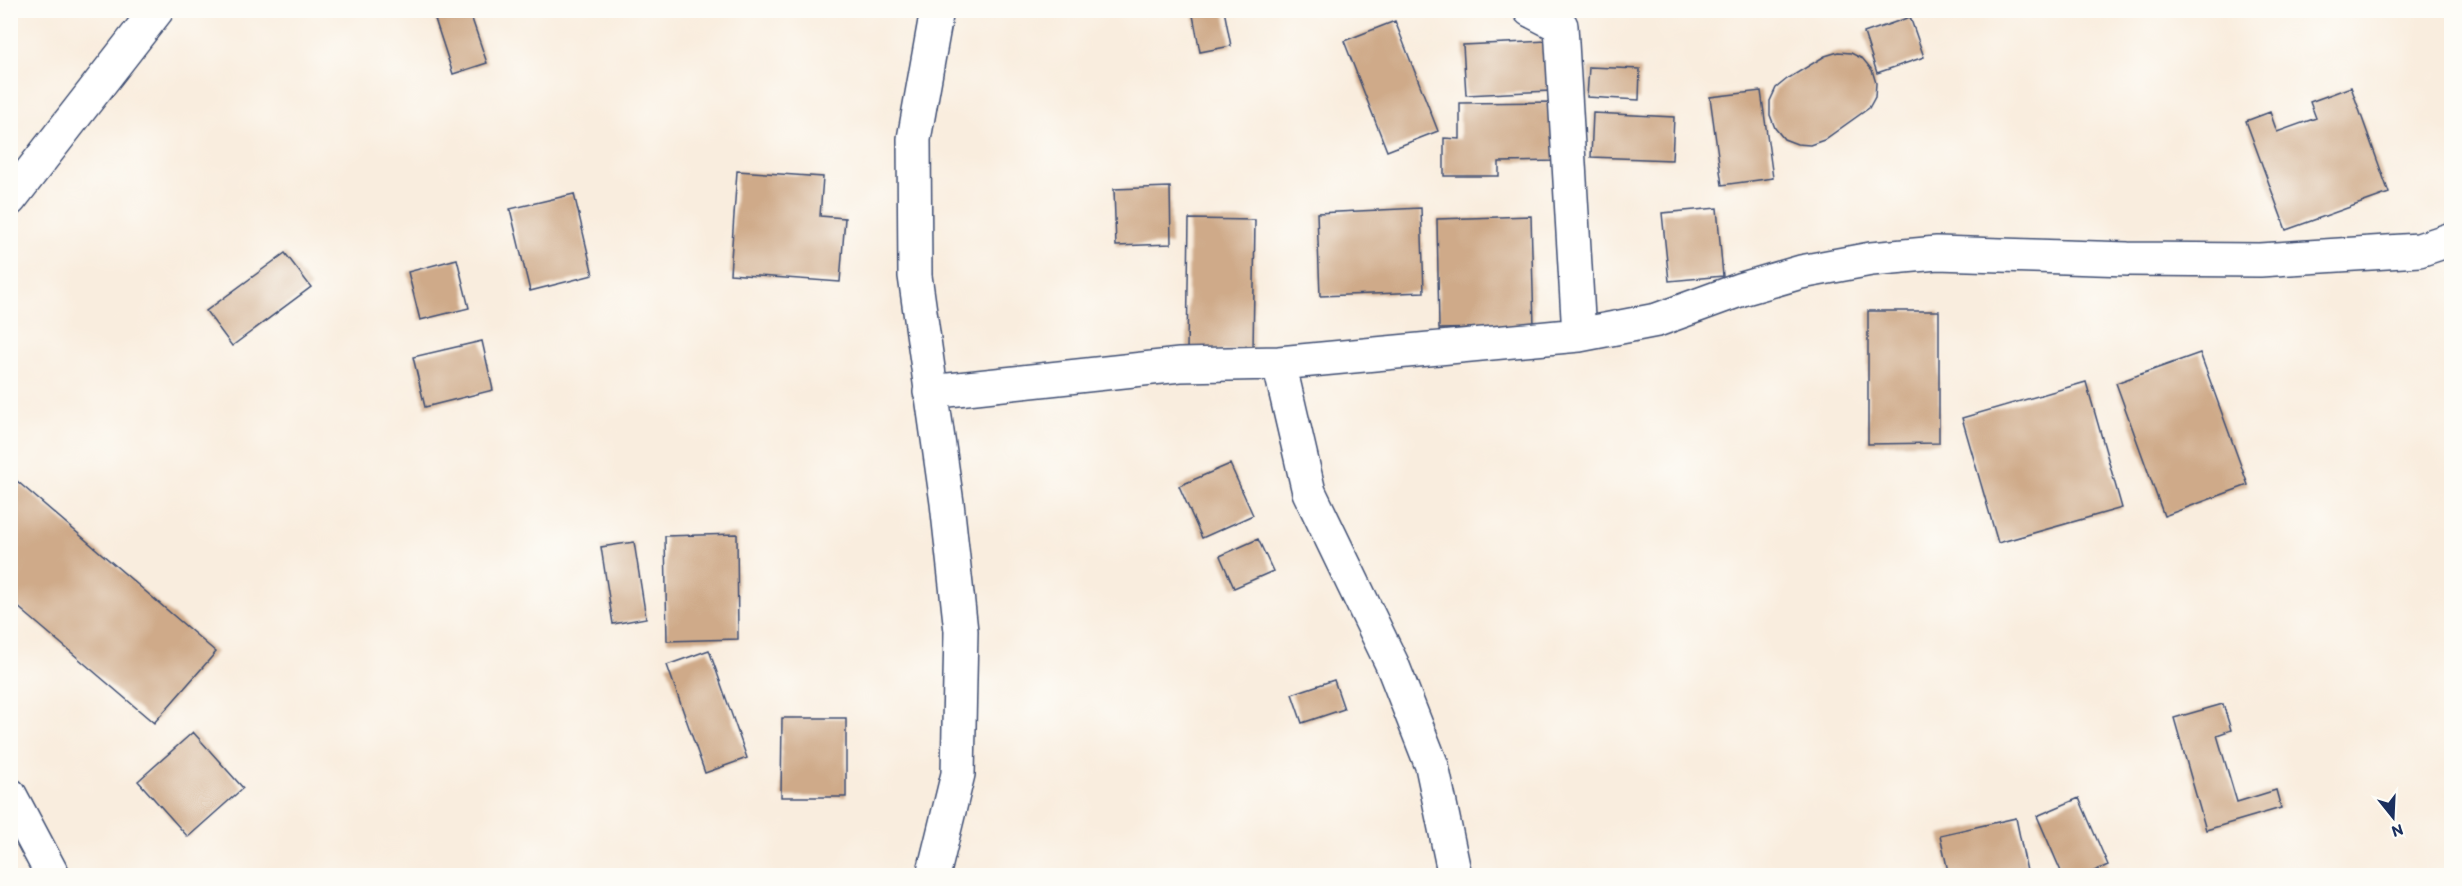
<svg xmlns="http://www.w3.org/2000/svg" width="2462" height="886" font-family="Itim,sans-serif">
  <style>
    .building { fill: #cfaa89 }
    .lines { fill: none; stroke-linecap: round; stroke-linejoin: round }
    .minor-casing { stroke: #3c4c71; stroke-width: 36 }
    .minor { stroke: #fff; stroke-width: 33 }
  </style>
  <rect width="100%" height="100%" fill="#fdfcf7"/>
  <filter id="ink" filterUnits="userSpaceOnUse"><feTurbulence type="fractalNoise" baseFrequency=".0167" numOctaves="2"/><feDisplacementMap in="SourceGraphic" scale="12" xChannelSelector="R" yChannelSelector="G"/><feConvolveMatrix kernelMatrix="1 2 1 2 8 2 1 2 1" color-interpolation-filters="sRGB"/></filter>
  <filter id="wash" filterUnits="userSpaceOnUse"><feTurbulence type="fractalNoise" baseFrequency=".008" numOctaves="4" result="noise"/><feDisplacementMap in="SourceGraphic" scale="24" xChannelSelector="R" yChannelSelector="G"/><feGaussianBlur stdDeviation="1.35" result="paint"/><feColorMatrix in="noise" values="0 0 0 0 0 0 0 0 0 0 0 0 0 0 0 0 0 1.4 0 .05"/><feComposite in="paint" operator="in"/></filter>
  <g filter="url(#wash)">
    <rect width="100%" height="100%" fill="#f9edde"/>
    <g id="blocks">
      <!-- building -->
      <path class="building" d="M432 10H469L487 63 453 74Z
        M1192 10H1224L1231 46 1200 52Z
        M1910 17 1924 57 1877 73 1864 33Z
        M1395 21 1438 131 1387 151 1344 41Z
        M1547 41 1550 91 1466 95 1463 45Z
        M1838 52 1851 53 1863 59 1872 70 1876 83 1875 97 1869 108 1824 140 1810 145 1797 144 1784 139 1775 128 1770 115V101L1776 88 1787 79 1825 56Z
        M1589 67 1640 69 1639 100 1587 97Z
        M2351 87 2389 193 2286 230 2246 121 2270 112 2277 132 2316 118 2310 102Z
        M1761 91 1773 178 1722 185 1710 97Z
        M1556 102V161L1499 162V176H1444V138L1460 139V103Z
        M1593 113 1674 117 1672 160 1591 157Z
        M737 171 823 177 820 216 845 218 840 282 730 274Z
        M1170 187 1171 244 1116 246 1114 189Z
        M574 194 593 275 530 291 510 209Z
        M1421 208 1424 292 1320 296 1317 213Z
        M1717 208 1723 276 1669 281 1662 213Z
        M1531 216 1534 327 1439 329 1437 219Z
        M1189 219 1255 220 1253 351H1187Z
        M285 253 311 287 232 346 206 311Z
        M457 259 469 308 420 320 408 272Z
        M1868 311H1939V443L1868 444Z
        M482 341 493 390 425 407 413 357Z
        M2200 353 2248 485 2164 516 2116 383Z
        M2086 382 2122 508 1998 543 1962 418Z
        M1230 464 1253 515 1202 538 1179 486Z
        M17 481 216 652 154 723 10 600V489Z
        M737 534 738 639 667 641 665 536Z
        M1258 539 1273 571 1234 588 1220 556Z
        M634 542 646 618 613 624 601 547Z
        M709 650 747 758 705 773 667 665Z
        M1334 680 1344 709 1302 723 1292 694Z
        M2223 704 2231 730 2217 735 2237 802 2276 790 2281 808 2206 830 2174 718Z
        M782 718H846V797H781Z
        M193 732 243 788 188 837 138 781Z
        M2079 798 2108 865 2083 876H2063L2037 816Z
        M2016 818 2028 876H1949L1940 835Z"/>
    </g>
  </g>
  <g filter="url(#ink)">
    <use href="#blocks" fill-opacity="0" stroke="#3c4c71" stroke-width="1.5"/>
    <g class="lines">
      <!-- minor casing -->
      <g class="minor-casing">
        <path id="minor" d="M1530 10 1561 26 1579 335
          M10 199 157 10
          M1279 363 1309 492 1392 664 1432 766 1455 876
          M930 392 1180 365 1279 363 1579 335 1657 320 1742 289 1801 272 1871 259 1937 253 2128 259 2260 260 2419 250 2452 239
          M10 795 53 876
          M933 876 958 774 961 631 947 503 915 276 914 139 937 10"/>
      </g>
      <!-- minor -->
      <use href="#minor" class="minor"/>
    </g>
  </g>
  <!-- margin -->
  <rect width="2462" height="886" fill="none" stroke="#fdfcf7" stroke-width="36"/>
  <!-- north arrow -->
  <g transform="translate(2393 817) rotate(162)" stroke="#fdfcf7" stroke-width="4.5" paint-order="stroke">
  <path d="M0-4.5L10 22L0 15L-10 22Z" fill="#1b2f5e"/>
  <text y="-9" font-size="16" font-weight="bold" text-anchor="middle" fill="#1b2f5e">N</text>
  </g>
</svg>
